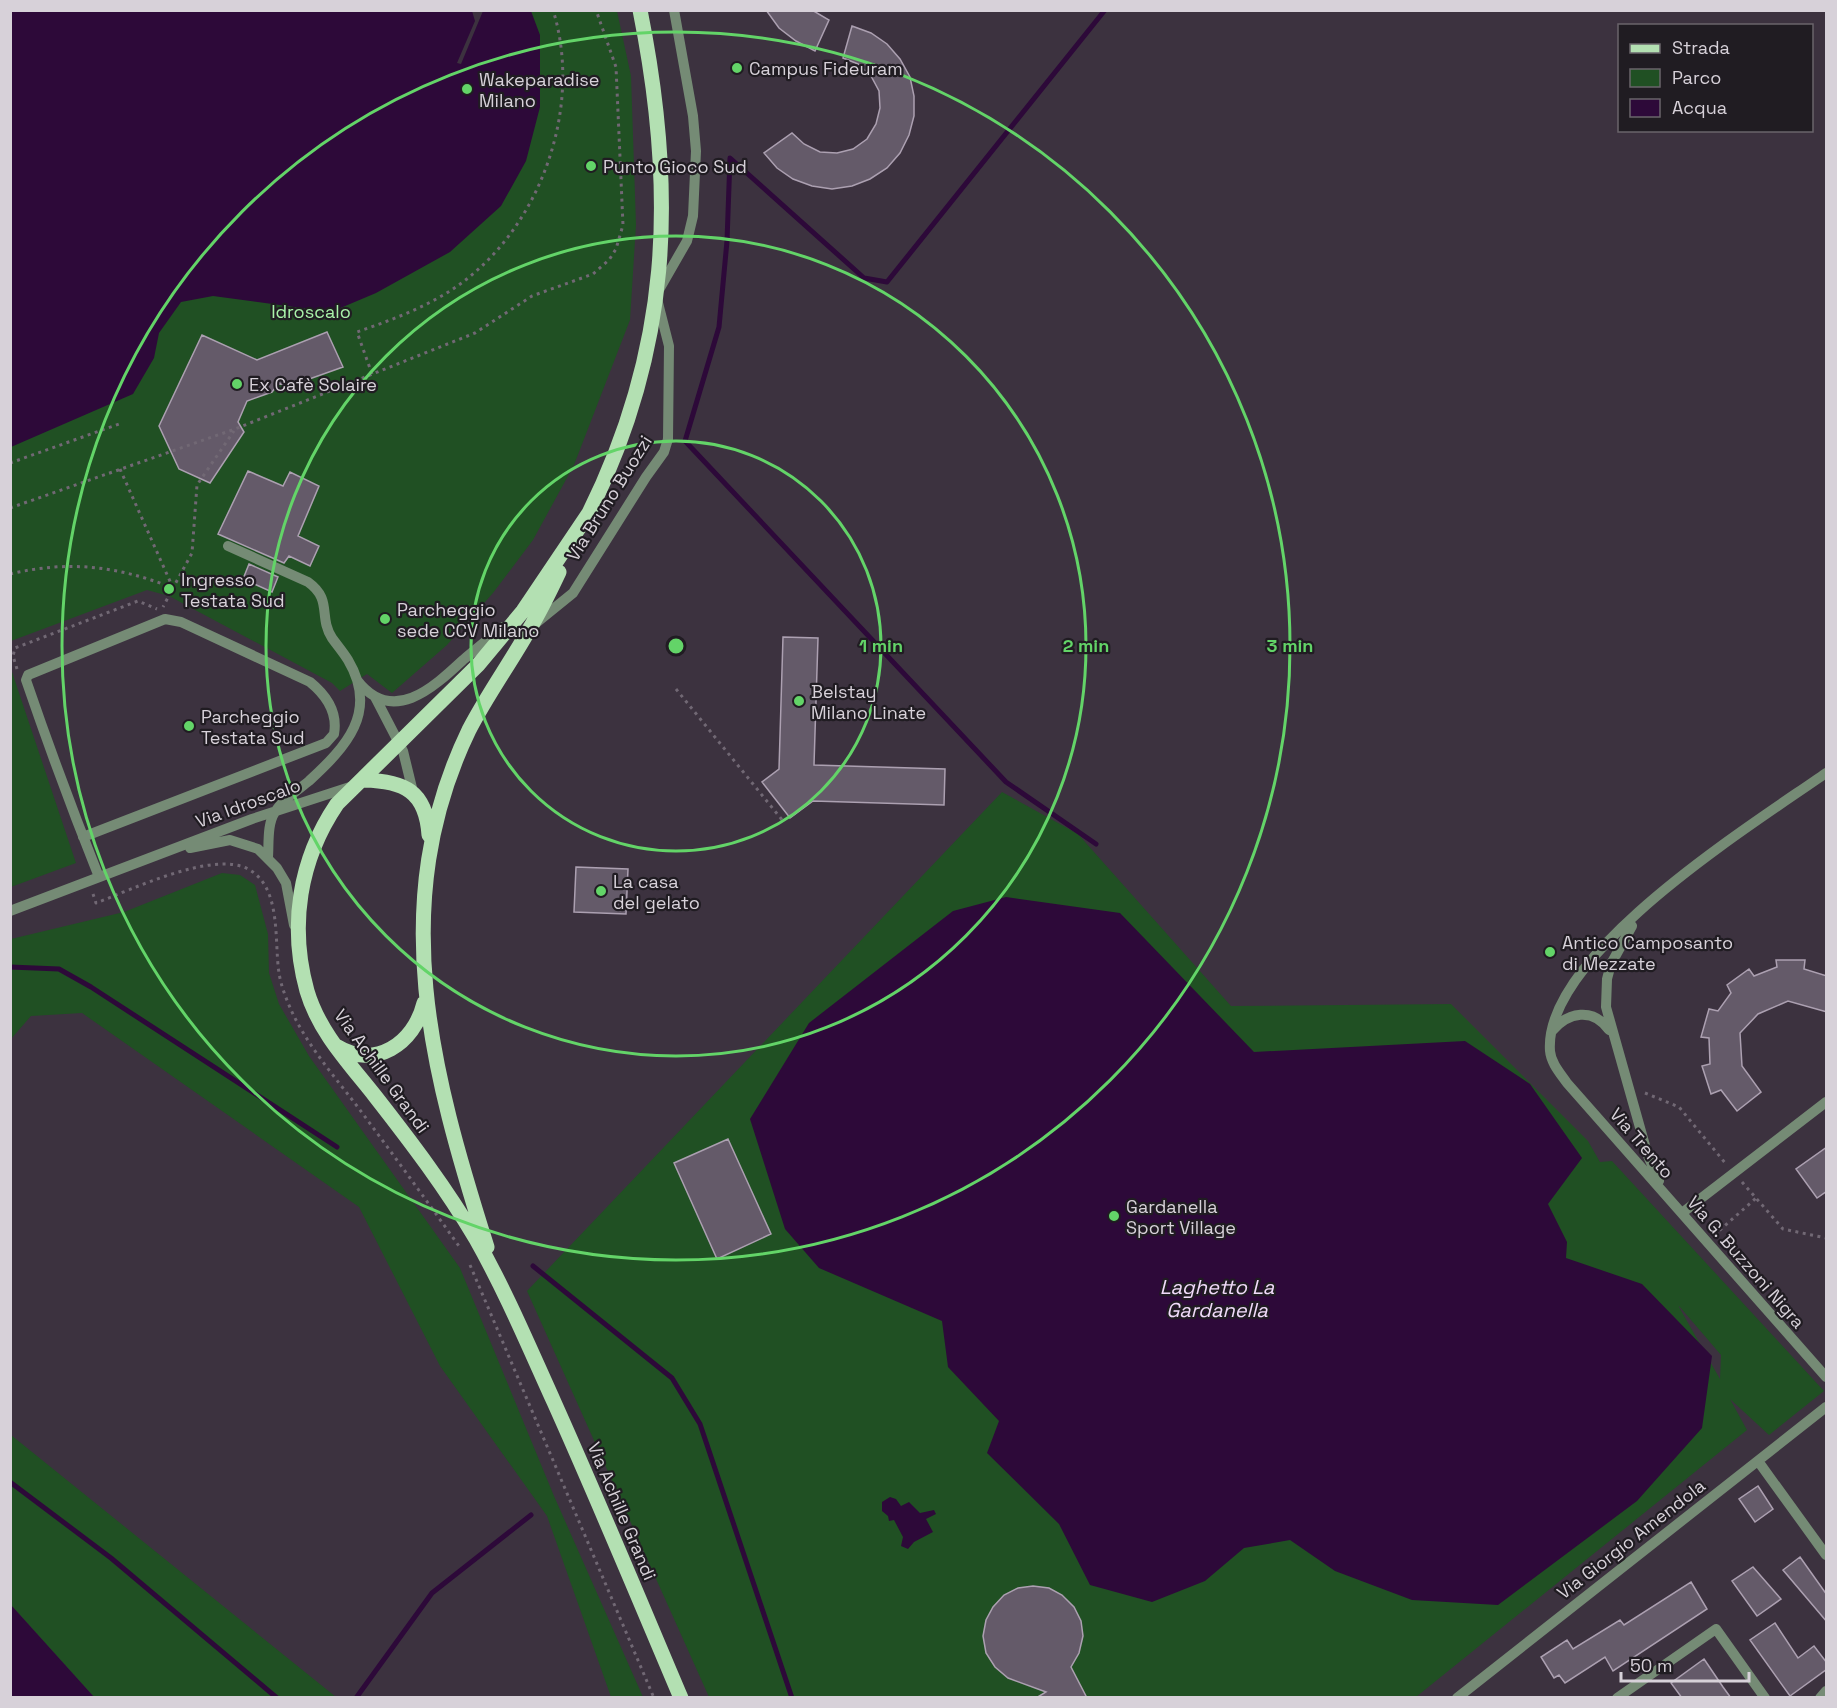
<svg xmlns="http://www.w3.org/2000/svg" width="1837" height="1708" font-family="'Space Grotesk',sans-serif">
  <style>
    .green { fill: #205023; fill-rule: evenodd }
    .water { fill: #2d0939 }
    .pier { fill: #3c323f }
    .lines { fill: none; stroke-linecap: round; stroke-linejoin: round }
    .stream { stroke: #2d0939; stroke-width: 5 }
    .building { fill: #645a69; stroke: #aca0b1; stroke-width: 1.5 }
    .path { stroke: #716874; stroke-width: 3; stroke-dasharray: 3 4.5; stroke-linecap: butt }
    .minor { stroke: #758b75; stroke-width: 10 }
    .major { stroke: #b3e0b2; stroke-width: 15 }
    .ring { fill: none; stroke: #63d468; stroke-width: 3 }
    .poi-dot { fill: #63d468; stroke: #201c22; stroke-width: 2 }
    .labels { text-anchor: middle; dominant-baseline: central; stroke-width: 4.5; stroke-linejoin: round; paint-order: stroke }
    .poi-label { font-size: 18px; fill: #d7d1d9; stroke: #201c22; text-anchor: start }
    .park-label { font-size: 18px; fill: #a9f2a9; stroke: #201c22 }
    .street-label { font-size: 18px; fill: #d7d1d9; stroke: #201c22 }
    .water-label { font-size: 20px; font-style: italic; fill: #f1dbfa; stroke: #201c22 }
    .centre { fill: #63d468; stroke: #201c22; stroke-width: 3 }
    .ring-label { font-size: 18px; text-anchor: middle; font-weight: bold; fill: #63d468; stroke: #201c22; stroke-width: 4.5; stroke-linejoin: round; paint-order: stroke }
  </style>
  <rect width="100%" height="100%" fill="#3c323f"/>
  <!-- green -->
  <path class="green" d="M11 11H617L631 76 636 225 630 320 574 465 533 540 493 593 447 645 392 693 367 674 340 691 332 683 169 596 147 590 11 641Z
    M10 666 76 863 11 887H10Z
    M1002 792 1078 834 1231 1006 1451 1004 1588 1141 1600 1162 1612 1161 1824 1391 1769 1435 1730 1399 1747 1430 1416 1697H709L527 1291ZM1679 1306 1721 1355 1720 1379 1679 1307Z
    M222 873 240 875 255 885 268 934 269 973 279 1004 309 1056 460 1268 554 1496 643 1697H611L547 1516 440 1366 359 1207 82 1013 31 1016 11 1039V939L124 912Z
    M10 1435H11L336 1697H94L11 1605Z"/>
  <!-- water -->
  <path class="water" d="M11 11H531L540 35V107L526 161 501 206 450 252 376 293 331 312 213 296 181 302 159 333 154 358 133 394 11 447Z
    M1006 897 1120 913 1254 1052 1465 1041 1530 1084 1582 1158 1548 1204 1567 1242 1566 1258 1642 1284 1712 1356 1702 1428 1637 1501 1498 1605 1412 1600 1335 1571 1290 1540 1244 1548 1205 1581 1152 1602 1090 1585 1059 1524 987 1453 999 1421 948 1367 942 1321 819 1268 785 1229 750 1119 809 1023 953 911Z
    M890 1497 896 1499 901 1506 909 1502 920 1513 934 1510 936 1514 926 1519 933 1532 914 1542 908 1549 901 1546 903 1537 894 1520 889 1521 888 1516 882 1511V1502Z
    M11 1605 94 1697H11Z"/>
  <!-- pier -->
  <path class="pier" d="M472 11H487H483L461 64 457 63 475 21Z"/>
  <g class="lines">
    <!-- stream -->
    <path class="stream" d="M1096 844 1006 782 685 441 719 327 727 241 730 158 864 278 887 282 1105 10
      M10 967 59 969 91 987 337 1147
      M533 1266 672 1378 700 1424 792 1698
      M10 1482 111 1558 277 1698
      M356 1698 432 1593 531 1515"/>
  </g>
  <!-- building -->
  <path class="building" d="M766 10H812L829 20 815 51 796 41 779 28Z
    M852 26 871 33 887 44 900 59 910 77 914 96V116L909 135 900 153 887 168 870 179 852 186 832 189 812 186 793 179 777 168 764 153 792 133 804 144 820 152 837 153 853 149 867 139 876 124 880 108 879 91 871 76 858 64 843 58Z
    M327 332 343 367 287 387 279 383 272 392 247 401 238 422 244 432 210 483 179 469 159 426 202 335 257 360Z
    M248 471 283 486 290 472 319 486 298 536 319 546 310 566 289 556 284 563 218 534Z
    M249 564 278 577 272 592 243 579Z
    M783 637 818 638 814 765 945 769 944 805 813 801 790 818 762 782 779 769Z
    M576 867 628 869 626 914 574 912Z
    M1776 960H1805L1804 969 1827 976V1012L1788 1001 1758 1014 1740 1033 1742 1066 1761 1092 1737 1111 1721 1090 1711 1094 1702 1066 1710 1064 1709 1038 1701 1037 1709 1009 1718 1011 1731 993 1727 985 1749 969 1754 976 1777 967Z
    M728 1139 771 1234 717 1259 674 1163Z
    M1827 1147V1191L1817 1198 1796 1169Z
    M1758 1486 1773 1509 1755 1522 1739 1499Z
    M1800 1557 1827 1595V1622L1783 1570Z
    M1753 1567 1781 1599 1757 1616 1732 1581Z
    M1691 1582 1707 1609 1613 1671 1605 1657 1565 1683 1559 1675 1554 1678 1541 1657 1567 1640 1573 1649 1620 1620 1624 1625Z
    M1033 1586 1049 1588 1062 1595 1074 1607 1081 1621 1083 1636 1079 1653 1071 1667 1087 1698H1036L1046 1692 1008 1678 995 1667 986 1653 983 1636 986 1620 993 1607 1004 1595 1018 1588Z
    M1775 1623 1798 1658 1814 1646 1827 1663V1669L1790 1696 1750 1640Z
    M1704 1659 1723 1687 1731 1698H1682L1671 1683Z"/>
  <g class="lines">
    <!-- path -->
    <path class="path" d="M372 374 357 332C389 321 424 308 453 289 539 232 584 109 553 10
      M10 463 119 424
      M120 469 173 588 163 607
      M10 508 235 429 475 333 532 296 593 274 609 260 616 249 623 225 616 67 596 10
      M10 574C69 560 118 566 173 588L192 553 197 485 234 431
      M17 669 13 656 15 648 138 601 157 609
      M676 689 783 821
      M93 894 96 903C131 890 213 850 248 869 282 887 274 941 279 973 281 986 287 1001 292 1012 308 1046 334 1076 357 1106 392 1153 427 1201 461 1249
      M1645 1093 1679 1107 1726 1164
      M1742 1182 1783 1229 1826 1238
      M1713 1228 1719 1231 1756 1198
      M470 1265 654 1698"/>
    <!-- minor -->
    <path class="minor" d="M228 546 308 582C333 600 318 616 332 638 337 645 343 652 348 660 379 712 346 747 309 781 298 790 282 800 275 812 267 824 269 843 268 857
      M536 623 573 593 646 477 664 452 668 439 669 346 656 295 687 241 693 216 696 151 693 116 674 10
      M357 680C392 726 433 688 463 660 476 649 490 638 503 627
      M375 697 403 751 413 792
      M1826 773C1755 823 1543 954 1550 1051 1551 1063 1560 1073 1567 1083L1826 1377
      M83 837 326 743 334 734C338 712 326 695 310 682L181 622 165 619 28 675 26 680C49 747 73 812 99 877
      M190 848 230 840 258 849 277 868 286 883 294 925
      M10 911 252 819 356 785
      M1632 926 1611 964 1607 979 1606 1007 1648 1156 1659 1181
      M1552 1031C1568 1012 1593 1007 1609 1030
      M1682 1213 1826 1102
      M1758 1461 1826 1555
      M1457 1698 1826 1407
      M1617 1698 1716 1629 1765 1698
      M1820 1698 1826 1691"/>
    <!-- major -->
    <path class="major" d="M589 513 523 611 478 665 337 804C299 860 289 926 307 991 319 1032 349 1063 375 1096 411 1142 446 1188 476 1239 506 1292 529 1347 554 1402 598 1500 639 1599 681 1698
      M585 521C671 352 677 194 640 10
      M364 780C404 781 426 791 429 835
      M336 1046C375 1070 414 1044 424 1003
      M487 1247C432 1073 385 904 469 730 487 695 511 662 530 628 541 610 550 591 559 572"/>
  </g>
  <!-- distance rings -->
  <g class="ring">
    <circle cx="676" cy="646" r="205"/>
    <circle cx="676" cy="646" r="410"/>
    <circle cx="676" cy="646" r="614"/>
  </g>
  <!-- markers -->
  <g class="poi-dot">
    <circle cx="737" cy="68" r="6"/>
    <circle cx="467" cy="89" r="6"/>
    <circle cx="591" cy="166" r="6"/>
    <circle cx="237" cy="384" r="6"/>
    <circle cx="169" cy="589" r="6"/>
    <circle cx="385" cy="619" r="6"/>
    <circle cx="799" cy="701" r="6"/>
    <circle cx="189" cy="726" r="6"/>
    <circle cx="601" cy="891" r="6"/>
    <circle cx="1550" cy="952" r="6"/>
    <circle cx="1114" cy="1216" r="6"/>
  </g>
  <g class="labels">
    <!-- poi labels -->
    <g class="poi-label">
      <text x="749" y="68">Campus Fideuram</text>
      <text x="479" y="79">Wakeparadise<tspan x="479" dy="21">Milano</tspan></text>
      <text x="603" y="166">Punto Gioco Sud</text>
      <text x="249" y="384">Ex Cafè Solaire</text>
      <text x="181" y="579">Ingresso<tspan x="181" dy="21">Testata Sud</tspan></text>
      <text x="397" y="609">Parcheggio<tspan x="397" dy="21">sede CCV Milano</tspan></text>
      <text x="811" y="691">Belstay<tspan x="811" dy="21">Milano Linate</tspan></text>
      <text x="201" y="716">Parcheggio<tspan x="201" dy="21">Testata Sud</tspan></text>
      <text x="613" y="881">La casa<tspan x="613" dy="21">del gelato</tspan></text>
      <text x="1562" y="942">Antico Camposanto<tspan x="1562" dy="21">di Mezzate</tspan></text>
      <text x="1126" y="1206">Gardanella<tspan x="1126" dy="21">Sport Village</tspan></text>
    </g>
    <!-- park labels -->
    <g class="park-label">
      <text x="311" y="311">Idroscalo</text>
    </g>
    <!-- street labels -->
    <g class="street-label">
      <text transform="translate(609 498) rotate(-58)">Via Bruno Buozzi</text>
      <text transform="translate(248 803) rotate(-20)">Via Idroscalo</text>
      <text transform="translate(382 1071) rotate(54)">Via Achille Grandi</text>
      <text transform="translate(1642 1143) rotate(49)">Via Trento</text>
      <text transform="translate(1746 1262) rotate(49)">Via G. Buzzoni Nigra</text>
      <text transform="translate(622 1511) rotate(67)">Via Achille Grandi</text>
      <text transform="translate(1631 1539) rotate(-38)">Via Giorgio Amendola</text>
    </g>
    <!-- water labels -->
    <g class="water-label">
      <text x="1217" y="1287">Laghetto La<tspan x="1217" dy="23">Gardanella</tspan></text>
    </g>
  </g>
  <circle cx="676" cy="646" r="9" class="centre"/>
  <g class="ring-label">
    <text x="881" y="652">1 min</text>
    <text x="1086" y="652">2 min</text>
    <text x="1290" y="652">3 min</text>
  </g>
  <!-- border -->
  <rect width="1837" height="1708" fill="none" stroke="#d7d1d9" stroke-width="24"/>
  <!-- legend -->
  <rect x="1618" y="24" width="195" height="108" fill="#201c22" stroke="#69646b" stroke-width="1.5"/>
  <rect x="1630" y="44" width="30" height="9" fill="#b3e0b2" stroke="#69646b" stroke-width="1.5"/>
  <text x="1672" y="54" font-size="18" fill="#d7d1d9">Strada</text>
  <rect x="1630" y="69" width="30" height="18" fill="#205023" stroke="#69646b" stroke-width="1.5"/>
  <text x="1672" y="84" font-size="18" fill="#d7d1d9">Parco</text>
  <rect x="1630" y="99" width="30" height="18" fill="#2d0939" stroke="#69646b" stroke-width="1.5"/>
  <text x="1672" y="114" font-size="18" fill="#d7d1d9">Acqua</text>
  <!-- scale -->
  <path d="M1621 1672v9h128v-9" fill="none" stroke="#d7d1d9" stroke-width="3"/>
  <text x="1630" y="1672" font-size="18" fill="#d7d1d9" stroke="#201c22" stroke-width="4.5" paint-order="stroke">50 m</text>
</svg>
